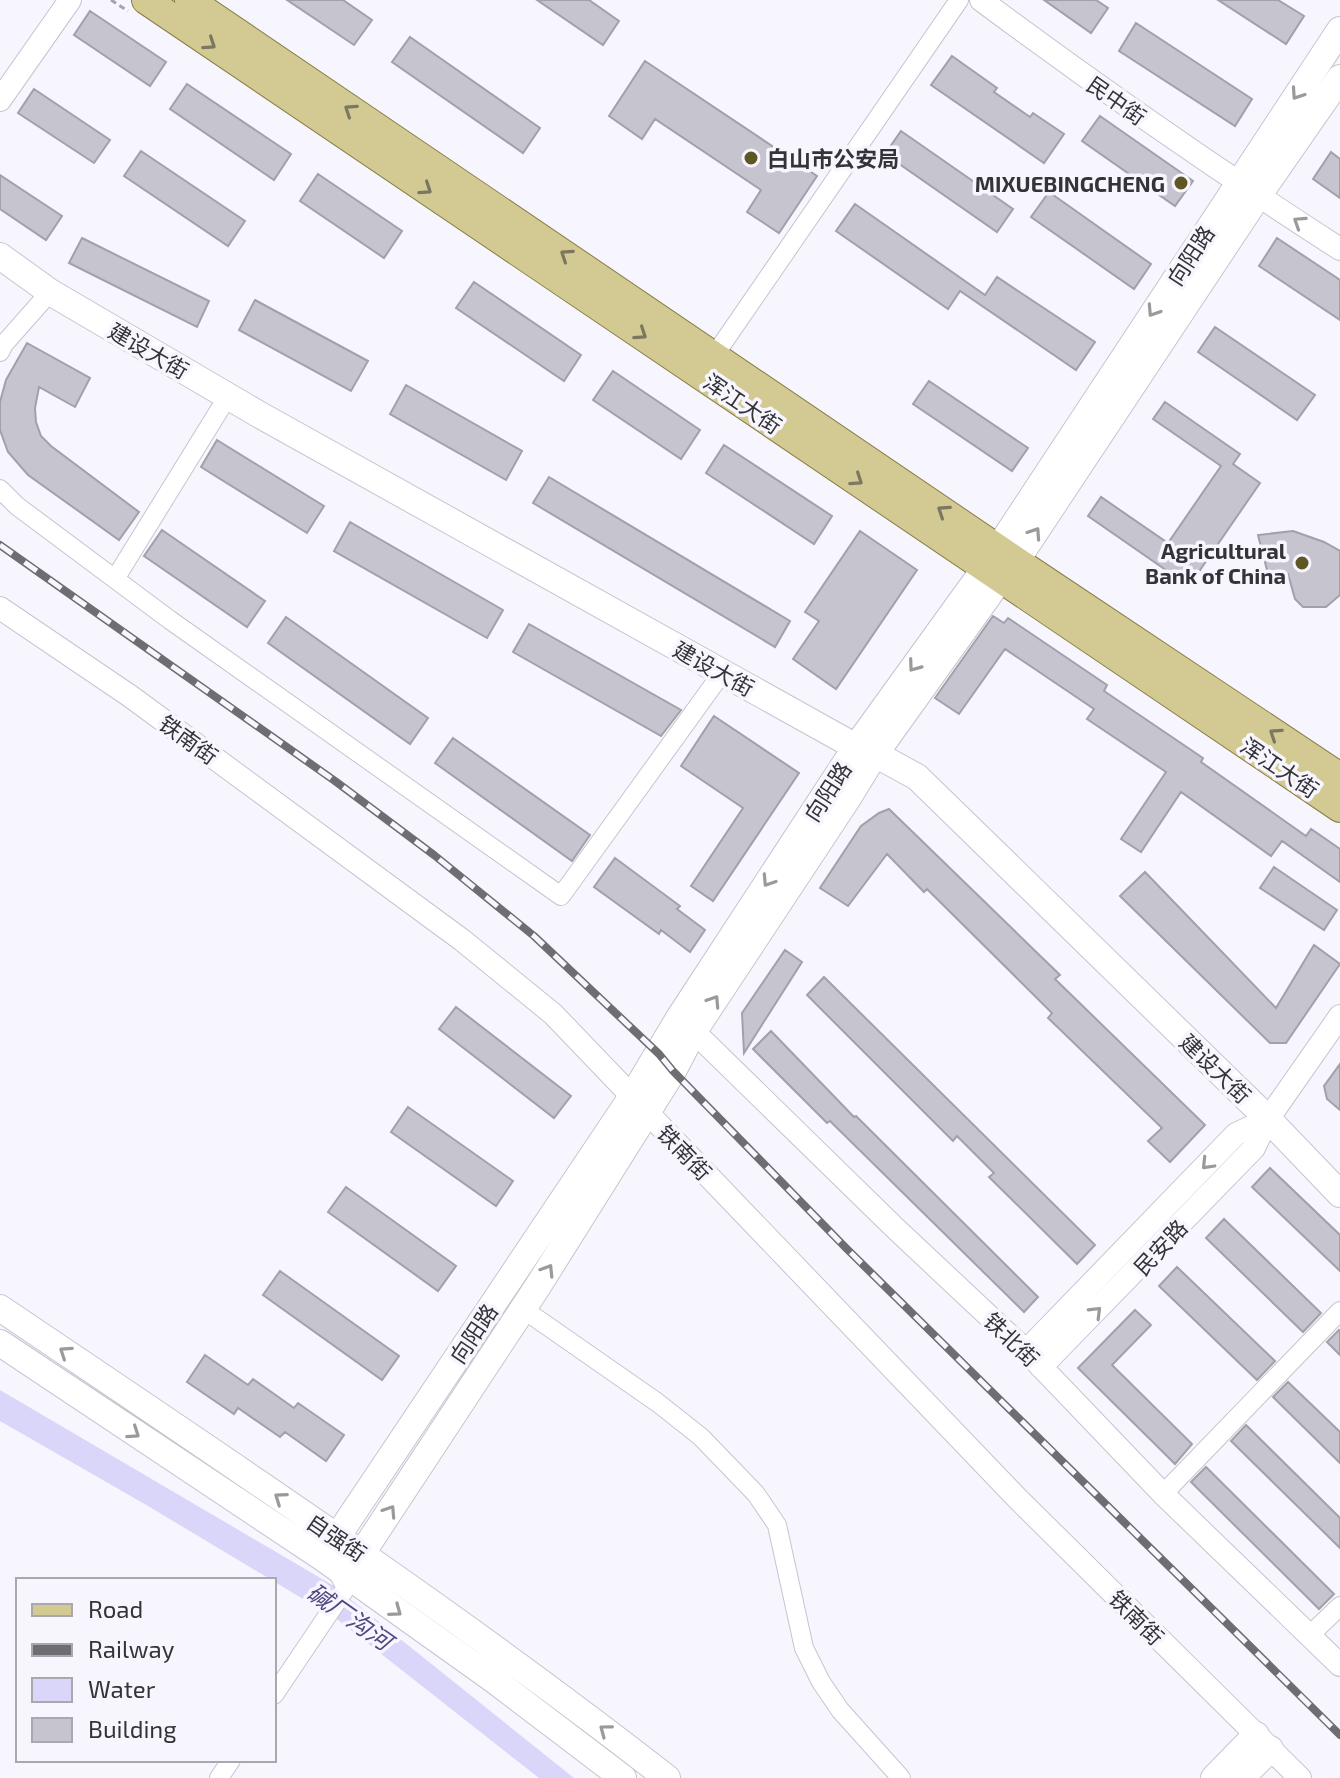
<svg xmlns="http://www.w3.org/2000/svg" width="1340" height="1778" font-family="'Exo 2','Noto Sans SC',sans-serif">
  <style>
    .water { fill: #d9d6fa }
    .building { fill: #c5c4cf; stroke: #a2a1ab; stroke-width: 2 }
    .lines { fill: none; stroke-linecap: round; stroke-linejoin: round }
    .minor-casing { stroke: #c6c5cf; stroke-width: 20 }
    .tertiary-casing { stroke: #c6c5cf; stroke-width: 24 }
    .secondary-casing { stroke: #c6c5cf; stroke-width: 28 }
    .primary-casing { stroke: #877e43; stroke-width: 30 }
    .path { stroke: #a5a4ab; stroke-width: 3; stroke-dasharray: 6 4; stroke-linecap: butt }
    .minor { stroke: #fff; stroke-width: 18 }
    .tertiary { stroke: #fff; stroke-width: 22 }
    .secondary { stroke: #fff; stroke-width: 26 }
    .primary { stroke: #d2ca92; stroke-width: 28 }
    .rail-casing { stroke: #6e6d72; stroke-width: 8 }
    .rail { stroke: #f7f6ff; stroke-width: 5; stroke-dasharray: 15; stroke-linecap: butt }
    .oneway { stroke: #7b7760 }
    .oneway2 { stroke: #9a999b }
    .poi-dot { fill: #5e5723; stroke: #f7f6ff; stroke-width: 3 }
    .labels { text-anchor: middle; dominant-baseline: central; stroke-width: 7; stroke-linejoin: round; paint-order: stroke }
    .street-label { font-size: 22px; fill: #343337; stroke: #f7f6ff }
    .poi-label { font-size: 22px; font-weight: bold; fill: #343337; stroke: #f7f6ff; text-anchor: end }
    .water-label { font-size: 24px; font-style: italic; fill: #504880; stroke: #f7f6ff }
  </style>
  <rect width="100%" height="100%" fill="#f7f6ff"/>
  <!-- water -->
  <path class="water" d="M0 1390 334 1586 574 1778H539L338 1620 148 1506 0 1421Z"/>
  <!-- building -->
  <path class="building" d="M287 0H343L372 20 354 45Z
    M537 0H589L619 21 603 45Z
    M1044 0H1096L1108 8 1091 33Z
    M1218 0H1278L1304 16 1286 44Z
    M90 11 166 62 150 86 74 35Z
    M1136 23 1252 99 1235 126 1119 51Z
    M410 37 540 128 523 153 392 62Z
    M952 56 997 88 994 92 1030 117 1033 113 1064 134 1044 163 931 85Z
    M645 61 817 176 779 233 747 212 761 190 655 119 642 139 609 116Z
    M187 84 291 154 274 180 170 109Z
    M34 89 110 140 94 163 18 113Z
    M1100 116 1193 181 1175 206 1082 141Z
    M901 131 1013 209 997 232 885 154Z
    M141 151 245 221 228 246 124 176Z
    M1331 152 1340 159V198L1313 179Z
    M318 174 402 231 384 258 300 201Z
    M0 175 62 216 46 240 0 209Z
    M1049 192 1151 264 1134 289 1031 217Z
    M855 204 985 295 997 277 1095 342 1076 370 960 291 948 309 836 231Z
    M82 238 209 301 197 327 69 263Z
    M1277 238 1340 280V320L1259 266Z
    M474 282 581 355 564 381 456 308Z
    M255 300 368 361 351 391 239 330Z
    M1215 327 1315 395 1297 420 1198 352Z
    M27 343 90 378 75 407 39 387 35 408 36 422 41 436 51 446 139 512 119 540 28 475 8 452 0 430V402L6 380Z
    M613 371 700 430 681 459 593 400Z
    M929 381 1028 448 1012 471 913 404Z
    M406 385 522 451 506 480 390 414Z
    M1165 402 1240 454 1233 464 1260 483 1189 586 1088 516 1101 497 1168 543 1221 466 1153 419Z
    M217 440 324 506 307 533 201 467Z
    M724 445 832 516 814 544 706 473Z
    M549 477 790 621 775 647 533 503Z
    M350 522 503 610 487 638 334 551Z
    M162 530 265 601 247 627 144 556Z
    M860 531 917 570 836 689 793 659 819 621 805 612Z
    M1293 531 1324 542 1340 551V595L1326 607H1303L1295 599 1288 574H1268L1258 535Z
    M993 616 1004 623 1008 618 1107 685 1104 691 1203 758 1201 762 1306 836 1311 829 1340 849V882L1282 841 1271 856 1181 792 1141 852 1121 839 1166 772 1087 719 1094 709 1005 649 959 714 935 698Z
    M286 617 428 718 410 744 268 643Z
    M529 624 681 710 661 736 513 652Z
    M714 716 799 773 713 901 691 886 743 808 681 766Z
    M453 738 590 835 572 861 435 763Z
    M889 809 1060 975 1055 979 1205 1125 1170 1162 1148 1141 1162 1128 1048 1018 1052 1013 927 889 924 892 887 854 848 906 820 888 861 826 879 813Z
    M615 858 680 906 677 909 705 930 690 952 661 930 659 934 594 887Z
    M1274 867 1337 910 1324 930 1260 888Z
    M1145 872 1276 1008 1314 945 1340 964 1286 1043H1270L1120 896Z
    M785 950 802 962 744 1053 742 1013Z
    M824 977 1095 1245 1077 1264 989 1177 994 1173 957 1136 953 1141 807 995Z
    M456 1007 571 1096 554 1118 439 1029Z
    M771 1031 854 1117 856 1116 1038 1297 1024 1312 830 1121 827 1123 753 1049Z
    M1340 1064V1110L1327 1099 1324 1086Z
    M408 1107 513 1181 496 1206 391 1132Z
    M1270 1168 1340 1235V1271L1252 1187Z
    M346 1187 456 1266 438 1291 328 1212Z
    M1224 1219 1321 1313 1303 1332 1206 1238Z
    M1177 1267 1275 1361 1257 1380 1159 1286Z
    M280 1271 399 1356 382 1380 263 1295Z
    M1135 1310 1151 1325 1112 1365 1192 1444 1175 1464 1078 1368Z
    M1339 1330 1340 1331V1355L1327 1342Z
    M205 1355 248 1385 253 1379 294 1408 298 1403 344 1435 326 1461 285 1432 280 1437 238 1408 234 1414 187 1382Z
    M1288 1382 1340 1432V1463L1273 1397Z
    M1246 1425 1340 1518V1548L1231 1441Z
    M1206 1467 1334 1594 1319 1609 1191 1482Z"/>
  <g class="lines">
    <!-- minor casing -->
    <g class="minor-casing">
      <path id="minor" d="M0 352 4 344 50 292
        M714 356 959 0
        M0 489 17 506 170 620 561 896 722 673
        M115 579 228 396
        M523 1309 658 1403 701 1437 756 1494 777 1525 804 1648 821 1682 840 1710 901 1778
        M1163 1494 1340 1311
        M1310 1635 1340 1606
        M274 1695 346 1588 336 1569
        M219 1778 231 1760"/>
    </g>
    <!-- tertiary casing -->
    <g class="tertiary-casing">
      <path id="tertiary" d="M981 0C1098 87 1217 170 1340 249
        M0 100 70 0
        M0 608 130 696 462 940 553 1014 1017 1498 1300 1778
        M684 1022 895 1228 1026 1351 1163 1494 1340 1665
        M1026 1351 1236 1134 1268 1119
        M1041 1367 1254 1148 1268 1119 1340 1016"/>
    </g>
    <!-- secondary casing -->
    <g class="secondary-casing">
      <path id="secondary" d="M0 256 50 292 260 415 856 747 875 754 917 777 1268 1119 1340 1194
        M0 1308C225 1460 452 1610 667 1778
        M0 1343 323 1558 494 1680 623 1778
        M323 1558 633 1095 679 1018 856 747 986 567 1340 30
        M347 1576 538 1286 673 1071 694 1031 848 798 875 754 1001 578 1016 561 1258 196 1340 78
        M1214 1778 1256 1735
        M1241 1778 1270 1749"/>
    </g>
    <!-- primary casing -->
    <g class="primary-casing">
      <path id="primary" d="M146 0 1340 808
        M189 0 1016 561 1340 777"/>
    </g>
    <!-- path -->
    <path class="path" d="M111 0 128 11"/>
    <!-- minor -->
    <use href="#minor" class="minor"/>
    <!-- tertiary -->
    <use href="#tertiary" class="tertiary"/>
    <!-- secondary -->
    <use href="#secondary" class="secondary"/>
    <!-- primary -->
    <use href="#primary" class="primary"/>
    <!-- rail casing -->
    <g class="rail-casing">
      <path id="rail" d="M0 545 335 781 434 855 534 936 659 1054 673 1071 847 1249 1340 1735"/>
    </g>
    <!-- rail -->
    <use href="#rail" class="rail"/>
  </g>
  <!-- one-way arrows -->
  <defs><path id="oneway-chevron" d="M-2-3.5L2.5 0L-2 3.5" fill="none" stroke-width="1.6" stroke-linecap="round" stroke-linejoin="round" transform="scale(2)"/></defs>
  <g class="oneway">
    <use href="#oneway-chevron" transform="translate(210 44) rotate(34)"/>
    <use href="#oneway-chevron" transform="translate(350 110) rotate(-146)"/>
    <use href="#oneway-chevron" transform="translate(426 189) rotate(34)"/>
    <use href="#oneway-chevron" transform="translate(566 255) rotate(-146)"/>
    <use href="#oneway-chevron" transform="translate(641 334) rotate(34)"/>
    <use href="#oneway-chevron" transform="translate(857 480) rotate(34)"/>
    <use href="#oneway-chevron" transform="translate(943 511) rotate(-146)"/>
    <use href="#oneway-chevron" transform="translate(1275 734) rotate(-146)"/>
  </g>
  <g class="oneway2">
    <use href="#oneway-chevron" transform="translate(1297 94) rotate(124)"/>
    <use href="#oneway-chevron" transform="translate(1299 222) rotate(-147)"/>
    <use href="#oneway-chevron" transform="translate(1153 311) rotate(123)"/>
    <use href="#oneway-chevron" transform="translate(1035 533) rotate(-56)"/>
    <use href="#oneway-chevron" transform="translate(914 666) rotate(126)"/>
    <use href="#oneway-chevron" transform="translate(768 881) rotate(123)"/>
    <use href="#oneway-chevron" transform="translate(714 1001) rotate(-57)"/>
    <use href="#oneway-chevron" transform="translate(1207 1164) rotate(134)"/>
    <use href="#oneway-chevron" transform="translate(548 1270) rotate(-58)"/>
    <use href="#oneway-chevron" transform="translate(1096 1312) rotate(-45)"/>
    <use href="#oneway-chevron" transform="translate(65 1352) rotate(-146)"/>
    <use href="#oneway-chevron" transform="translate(134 1433) rotate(34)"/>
    <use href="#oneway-chevron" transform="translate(280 1498) rotate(-145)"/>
    <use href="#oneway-chevron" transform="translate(390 1511) rotate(-57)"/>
    <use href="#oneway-chevron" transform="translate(396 1611) rotate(36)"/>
    <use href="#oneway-chevron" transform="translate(605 1730) rotate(-143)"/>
  </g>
  <!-- markers -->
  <g class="poi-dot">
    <circle cx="751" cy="158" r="8"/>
    <circle cx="1181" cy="183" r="8"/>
    <circle cx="1302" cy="563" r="8"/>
  </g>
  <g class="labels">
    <!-- street labels -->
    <g class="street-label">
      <text transform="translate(1117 100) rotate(35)">民中街</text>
      <text transform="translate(1190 255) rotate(-57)">向阳路</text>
      <text transform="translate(149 350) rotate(30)">建设大街</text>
      <text transform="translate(743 403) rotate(34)">浑江大街</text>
      <text transform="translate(714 668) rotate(29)">建设大街</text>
      <text transform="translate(189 739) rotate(36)">铁南街</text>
      <text transform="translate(1280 767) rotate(34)">浑江大街</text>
      <text transform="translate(827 791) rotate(-57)">向阳路</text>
      <text transform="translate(1216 1068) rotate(44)">建设大街</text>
      <text transform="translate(685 1152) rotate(46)">铁南街</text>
      <text transform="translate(1160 1247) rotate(-47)">民安路</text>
      <text transform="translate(473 1333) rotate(-56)">向阳路</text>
      <text transform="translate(1012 1339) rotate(44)">铁北街</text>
      <text transform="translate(337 1537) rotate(34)">自强街</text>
      <text transform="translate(1137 1617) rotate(45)">铁南街</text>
    </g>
    <!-- poi labels -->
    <g class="poi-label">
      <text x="767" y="158" text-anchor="start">白山市公安局</text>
      <text x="1165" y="183">MIXUEBINGCHENG</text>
      <text x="1286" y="550">Agricultural<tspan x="1286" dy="25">Bank of China</tspan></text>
    </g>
    <!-- water labels -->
    <g class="water-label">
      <text transform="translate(350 1616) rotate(35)">碱厂沟河</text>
    </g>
  </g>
  <!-- legend -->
  <rect x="16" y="1578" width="260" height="184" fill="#f7f6ff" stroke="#a9a8af" stroke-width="2"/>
  <rect x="32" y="1604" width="40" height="12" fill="#d2ca92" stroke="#a9a8af" stroke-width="2"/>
  <text x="88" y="1618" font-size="24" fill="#343337">Road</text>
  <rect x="32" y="1644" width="40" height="12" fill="#6e6d72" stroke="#a9a8af" stroke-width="2"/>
  <text x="88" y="1658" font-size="24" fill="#343337">Railway</text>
  <rect x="32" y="1678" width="40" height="24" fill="#d9d6fa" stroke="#a9a8af" stroke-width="2"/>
  <text x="88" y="1698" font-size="24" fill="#343337">Water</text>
  <rect x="32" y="1718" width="40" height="24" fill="#c5c4cf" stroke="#a9a8af" stroke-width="2"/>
  <text x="88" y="1738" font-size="24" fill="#343337">Building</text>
</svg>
